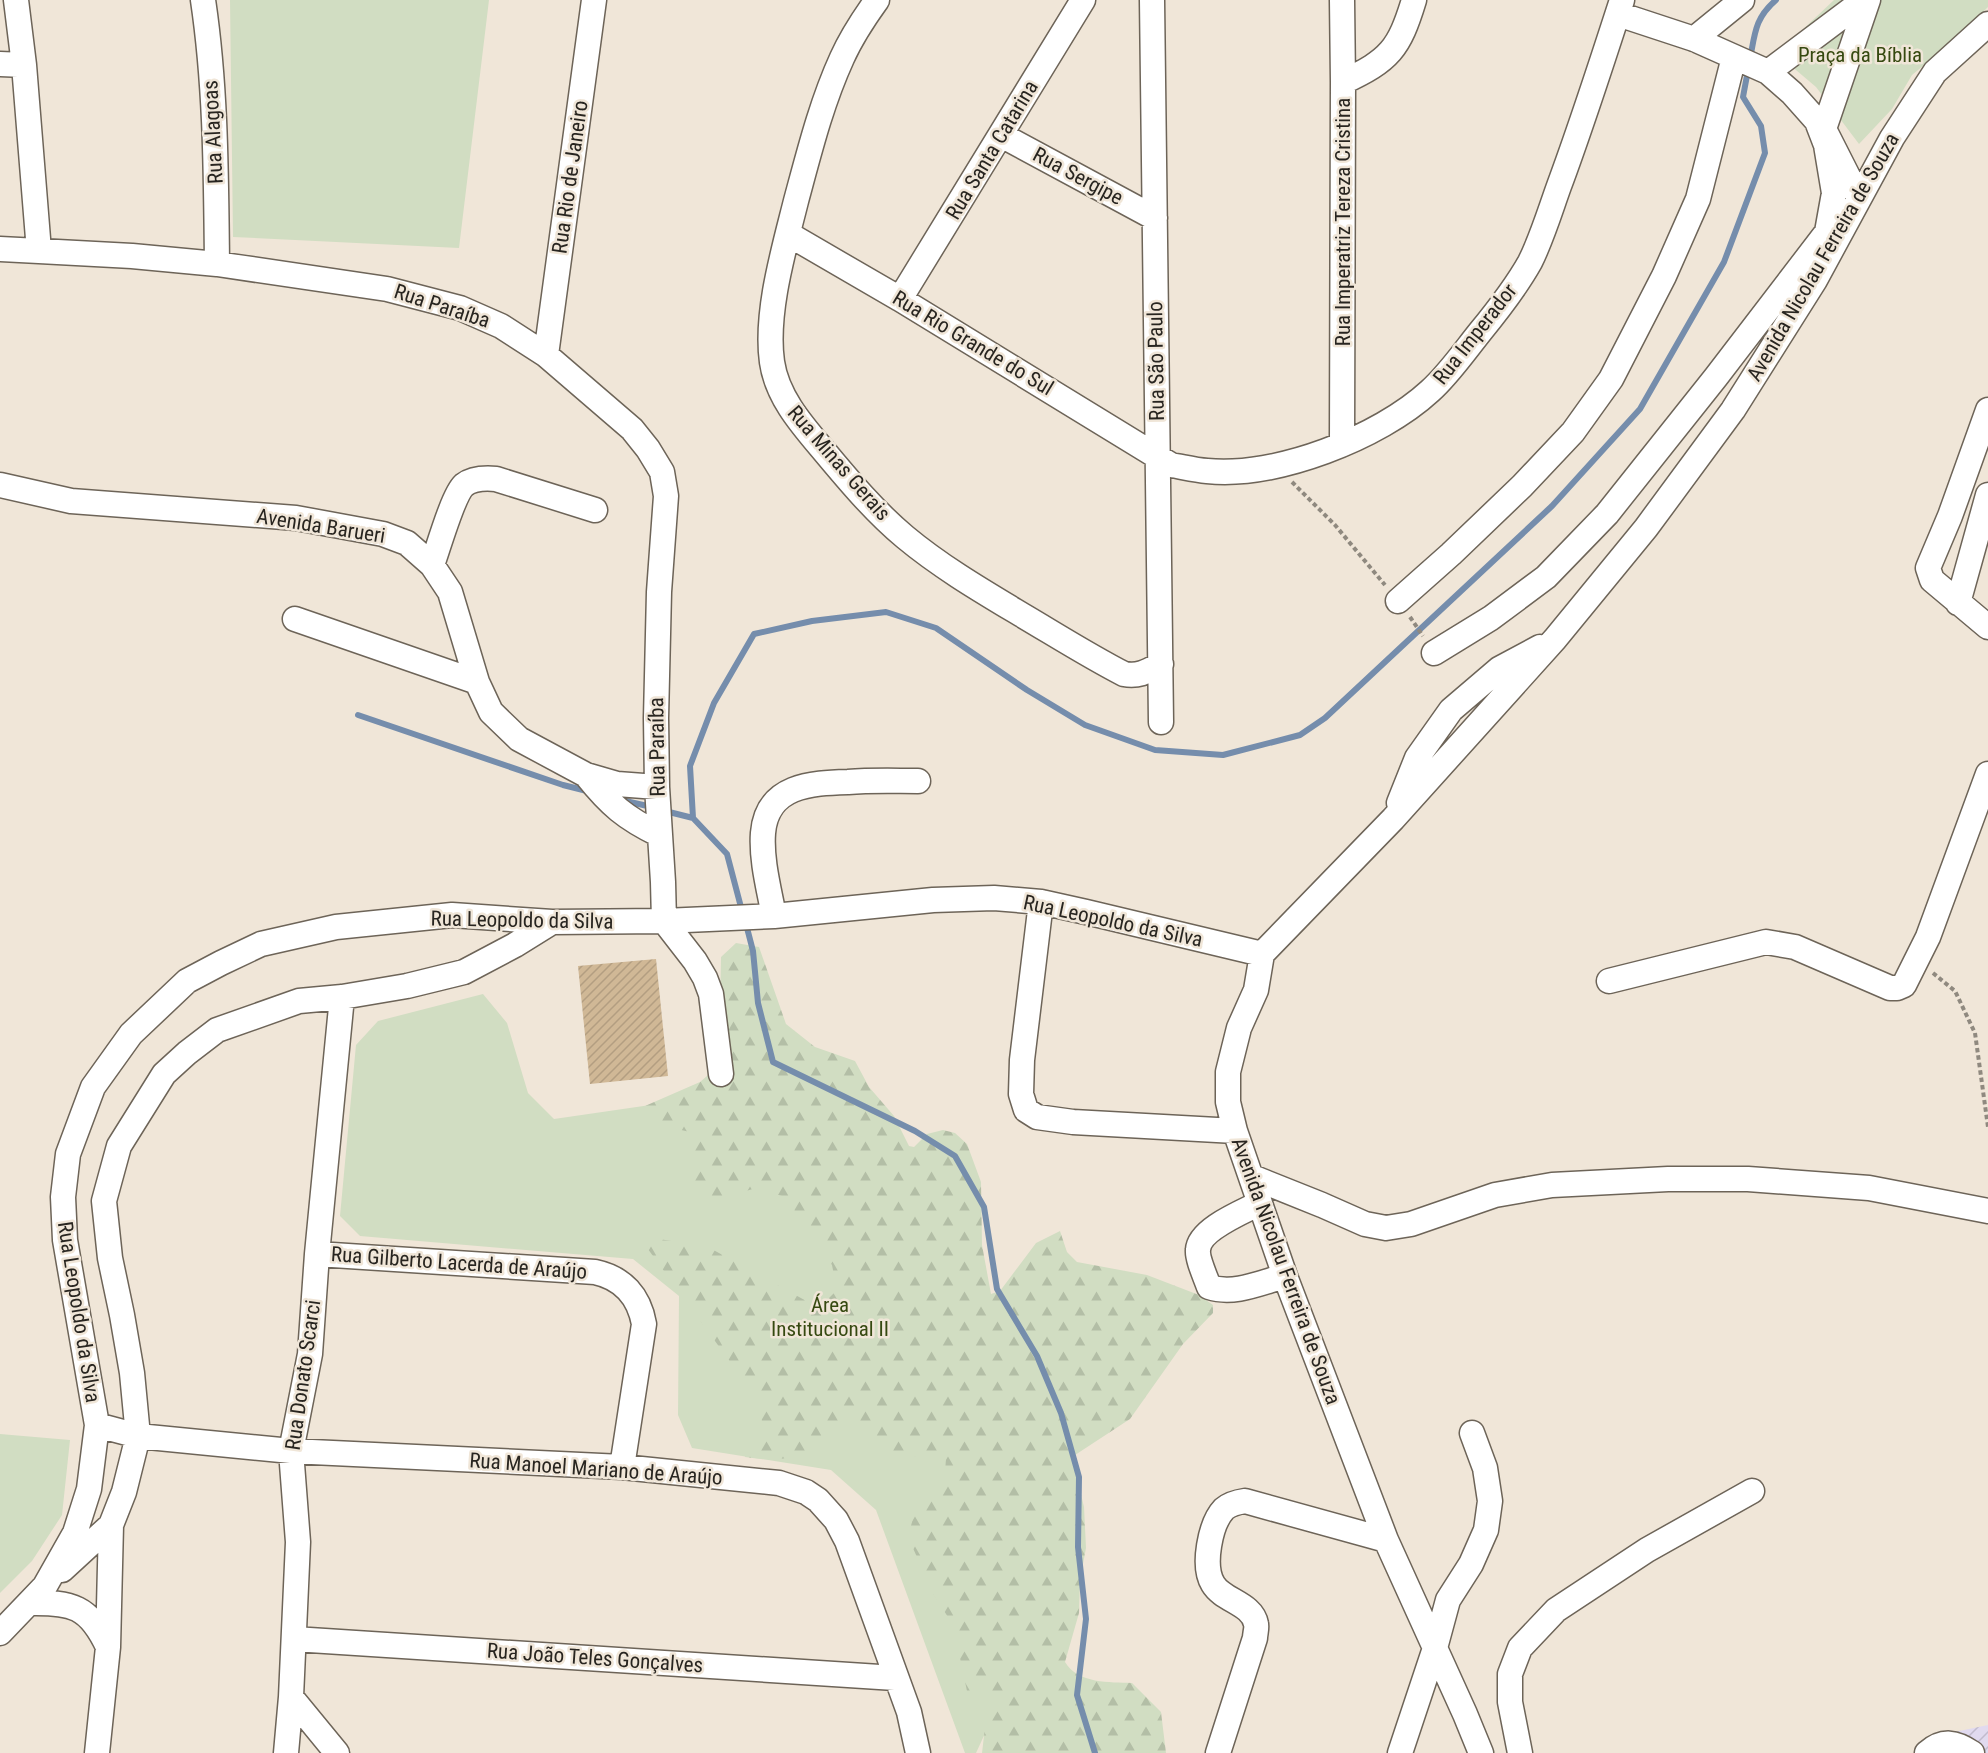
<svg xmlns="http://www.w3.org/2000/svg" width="1988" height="1753" font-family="'Roboto Condensed',sans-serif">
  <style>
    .industrial { fill: url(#industrial-furrows) }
    .green { fill: #d1ddc2 }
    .forest { fill: url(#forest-firs) }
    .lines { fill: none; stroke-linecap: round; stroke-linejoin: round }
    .stream { stroke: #758dac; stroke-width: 6 }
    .building { fill: url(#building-hatch) }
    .minor-casing { stroke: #6d6458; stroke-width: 27 }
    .path { stroke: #8f897f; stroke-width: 4; stroke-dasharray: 4.5 3; stroke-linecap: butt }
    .minor { stroke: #fff; stroke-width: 24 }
    .labels { text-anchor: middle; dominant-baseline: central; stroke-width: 5; stroke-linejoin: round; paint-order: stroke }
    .park-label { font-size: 21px; fill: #364910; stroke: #f0e6d8 }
    .street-label { font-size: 21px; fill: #282520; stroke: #f0e6d8 }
  </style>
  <defs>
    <pattern id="industrial-furrows" width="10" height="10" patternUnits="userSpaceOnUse" patternTransform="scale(1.5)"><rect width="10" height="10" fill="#e1daef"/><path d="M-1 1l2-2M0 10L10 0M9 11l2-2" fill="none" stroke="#c1bbcd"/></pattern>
    <pattern id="forest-firs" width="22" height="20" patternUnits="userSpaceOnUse" patternTransform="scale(1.5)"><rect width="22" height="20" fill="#d1ddc2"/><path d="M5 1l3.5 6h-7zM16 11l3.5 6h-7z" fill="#b3bea6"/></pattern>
    <pattern id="building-hatch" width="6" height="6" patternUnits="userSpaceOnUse" patternTransform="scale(1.5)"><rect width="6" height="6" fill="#d0b896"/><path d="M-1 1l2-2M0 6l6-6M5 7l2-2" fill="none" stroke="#b39e81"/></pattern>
  </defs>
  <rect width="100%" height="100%" fill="#f0e6d8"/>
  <!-- industrial -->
  <path class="industrial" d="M1988 1725V1753H1923L1945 1734Z"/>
  <!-- green -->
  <path class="green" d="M230 0H489L459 248 233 237Z
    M1834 0H1988V7L1952 42 1912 75 1892 109 1859 144 1816 87 1777 54Z
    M483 994 507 1023 528 1093 554 1119 782 1086 1064 1562 976 1753H965L876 1510 831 1470 692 1448 678 1415 679 1296 633 1259 360 1236 340 1216 356 1045 378 1021Z
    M0 1434 70 1440 62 1515 32 1561 0 1593Z"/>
  <!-- forest -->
  <path class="forest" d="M736 943 759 947 786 1024 815 1047 855 1061 869 1087 894 1116 909 1146 914 1147 927 1134 943 1130 955 1133 967 1144 981 1182 982 1245 991 1294 1000 1291 1036 1243 1060 1231 1067 1252 1077 1262 1147 1275 1199 1295 1213 1305V1313L1183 1344 1130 1419 1072 1457 1084 1507 1086 1548 1080 1580 1079 1613 1065 1662C1078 1684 1110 1682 1132 1683L1161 1712 1166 1753H982L989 1693 986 1691 975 1697 967 1691 953 1625 934 1595 908 1537 916 1507 945 1473 946 1458C933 1457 902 1457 891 1452 874 1445 860 1422 840 1424 826 1426 818 1442 808 1450 789 1462 766 1460 745 1457L744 1452 763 1428 758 1400 645 1245 648 1239H659L708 1247 810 1303 826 1301 837 1290 832 1265 785 1197 756 1188 716 1200 696 1197 691 1186 690 1132 655 1124 645 1106 700 1082 714 1070 719 1060 721 957Z"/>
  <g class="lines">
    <!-- stream -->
    <path class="stream" d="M1750 59C1755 33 1755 18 1776 0
      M358 715 563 785 591 792
      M621 800 652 807
      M665 811 693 818
      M742 911 727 854 693 818 690 766 714 703 754 634 812 621 886 612 936 628 1027 690 1085 725 1155 750 1223 755 1300 735 1325 718 1552 506 1640 409 1724 262 1765 153 1761 126 1743 97 1748 70
      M746 924 753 951 758 1003 773 1062 915 1131 955 1156 984 1207 997 1289 1037 1356 1061 1413 1079 1477 1078 1547 1086 1619 1077 1695 1095 1753"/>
  </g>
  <!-- building -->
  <path class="building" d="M656 959 668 1076 590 1084 578 966Z"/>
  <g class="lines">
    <!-- minor casing -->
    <g class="minor-casing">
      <path id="minor" d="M16 0 24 65 39 251 132 256 217 264 387 289 460 308 501 326 546 355 632 429 648 449 662 472 666 496 659 592 656 718 657 787 663 882 664 921 695 961 705 978 711 994 721 1074
        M203 0C216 87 216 176 217 264
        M877 0C864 18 851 38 842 58 821 104 809 153 796 201 784 249 765 313 772 362 777 397 802 425 824 451 849 481 875 512 905 537 941 567 982 591 1022 615 1056 635 1089 656 1124 674 1139 677 1148 671 1161 664
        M1152 0 1161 722
        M1342 0 1343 82 1342 444
        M1618 14 1694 39 1768 72 1792 93 1824 129 1859 198
        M1694 39 1742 0
        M0 64 24 65
        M1768 72 1864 0
        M1343 82C1390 60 1399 49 1414 0
        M1824 129 1868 0
        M1001 135 1155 218
        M788 234 900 299 1171 465C1183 467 1195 470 1207 471 1276 478 1379 438 1430 391 1448 375 1464 352 1480 332 1498 310 1516 287 1530 262 1542 238 1550 211 1559 186 1582 124 1602 62 1622 0
        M0 249 39 251
        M900 299 1083 0
        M546 355 594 0
        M1988 410 1950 516 1928 568 1932 580 1988 627
        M0 485 71 501 296 518 383 534 407 543 432 565 450 592 477 682 491 712 519 739 586 775 617 784 657 787
        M432 565C438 549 453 495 464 485 473 478 485 478 496 479L595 510
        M1398 601 1451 554 1522 486 1573 432 1611 379 1664 276 1698 199 1734 57
        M1958 603 1988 495
        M295 619 477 682
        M1434 653 1491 618 1546 577 1607 514 1716 377 1827 232 1834 193 1826 145 1816 119
        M586 775C610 805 625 818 660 835
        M1399 803 1417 758 1451 710 1499 669 1540 647
        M1041 902 1022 1060 1021 1094 1026 1110 1037 1117 1073 1122 1235 1131
        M774 916C769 889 761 860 763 833 767 785 811 783 848 782 872 780 895 781 918 781
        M1609 981 1766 942 1795 947 1890 988H1897L1904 985 1928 937 1988 774
        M1252 1177 1322 1205 1365 1224 1386 1228 1411 1224 1495 1195 1552 1185 1668 1179H1748L1869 1188 1988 1211
        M1260 1203C1243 1212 1199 1229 1198 1250 1197 1259 1206 1278 1209 1287 1234 1295 1260 1283 1285 1276
        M317 1254 595 1272C623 1278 639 1296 644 1324L622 1467
        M97 1425 138 1436 291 1451 622 1467 779 1483 806 1492 818 1500 836 1520 847 1541 909 1712 918 1753
        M62 1570 111 1525 124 1492 138 1436 132 1373 122 1315 110 1258 104 1201 119 1146 164 1074 187 1053 217 1030 299 1001 342 997 407 986 464 972 515 945 552 922
        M29 1603C72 1602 89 1606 108 1647
        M0 1633 45 1586 75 1533 89 1489 97 1425 65 1240 63 1197 68 1154 93 1087 131 1034 187 981 221 963 261 944 336 927 452 915 552 922 664 921 774 916 933 900 994 898 1041 902 1086 912 1262 954
        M294 1639 895 1678
        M291 1697 337 1753
        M97 1753 108 1647 111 1525
        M286 1753 291 1697 298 1542 291 1451 310 1354 317 1254 342 997
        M1218 1753 1255 1638C1255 1634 1257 1628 1256 1624 1252 1603 1223 1601 1213 1584 1202 1566 1210 1524 1224 1509 1230 1504 1238 1502 1245 1501L1386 1540
        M1400 1753 1435 1648 1448 1600 1471 1564 1486 1530 1490 1501 1485 1468 1472 1433
        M1481 1753 1465 1714 1386 1540 1285 1276 1235 1131 1228 1102V1072L1239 1028 1256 990 1262 954 1393 819 1555 639 1646 528 1733 410 1815 280 1892 138 1935 72 1988 24
        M1520 1753 1510 1702V1674L1520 1648 1556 1610 1647 1550 1752 1491
        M1927 1753C1943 1739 1956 1742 1972 1753"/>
    </g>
    <!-- path -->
    <path class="path" d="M1292 482 1335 525 1385 585
      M1410 617 1423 636
      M1933 973 1955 991 1975 1033 1988 1127"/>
    <!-- minor -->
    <use href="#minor" class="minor"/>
  </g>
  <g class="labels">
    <!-- park labels -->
    <g class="park-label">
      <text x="1860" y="55">Praça da Bíblia</text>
      <text x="830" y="1305">Área<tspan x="830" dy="24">Institucional II</tspan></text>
    </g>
    <!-- street labels -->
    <g class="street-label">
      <text transform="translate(213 132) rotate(-93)">Rua Alagoas</text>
      <text transform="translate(992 150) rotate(-59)">Rua Santa Catarina</text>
      <text transform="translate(1078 176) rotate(28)">Rua Sergipe</text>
      <text transform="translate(570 177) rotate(-82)">Rua Rio de Janeiro</text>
      <text transform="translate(1343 222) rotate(-90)">Rua Imperatriz Tereza Cristina</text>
      <text transform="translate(1823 257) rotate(-60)">Avenida Nicolau Ferreira de Souza</text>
      <text transform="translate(442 306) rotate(18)">Rua Paraíba</text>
      <text transform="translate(1475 334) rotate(-52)">Rua Imperador</text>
      <text transform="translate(973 343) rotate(31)">Rua Rio Grande do Sul</text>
      <text transform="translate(1156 361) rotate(-91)">Rua São Paulo</text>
      <text transform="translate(839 463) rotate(49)">Rua Minas Gerais</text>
      <text transform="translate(321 526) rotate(9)">Avenida Barueri</text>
      <text transform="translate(657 747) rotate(-91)">Rua Paraíba</text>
      <text transform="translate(522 920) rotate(1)">Rua Leopoldo da Silva</text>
      <text transform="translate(1113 921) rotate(12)">Rua Leopoldo da Silva</text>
      <text transform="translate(459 1263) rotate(4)">Rua Gilberto Lacerda de Araújo</text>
      <text transform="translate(1286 1271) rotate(70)">Avenida Nicolau Ferreira de Souza</text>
      <text transform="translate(79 1312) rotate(81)">Rua Leopoldo da Silva</text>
      <text transform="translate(303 1375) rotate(-82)">Rua Donato Scarci</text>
      <text transform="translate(596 1469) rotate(4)">Rua Manoel Mariano de Araújo</text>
      <text transform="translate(595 1658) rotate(4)">Rua João Teles Gonçalves</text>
    </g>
  </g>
</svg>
